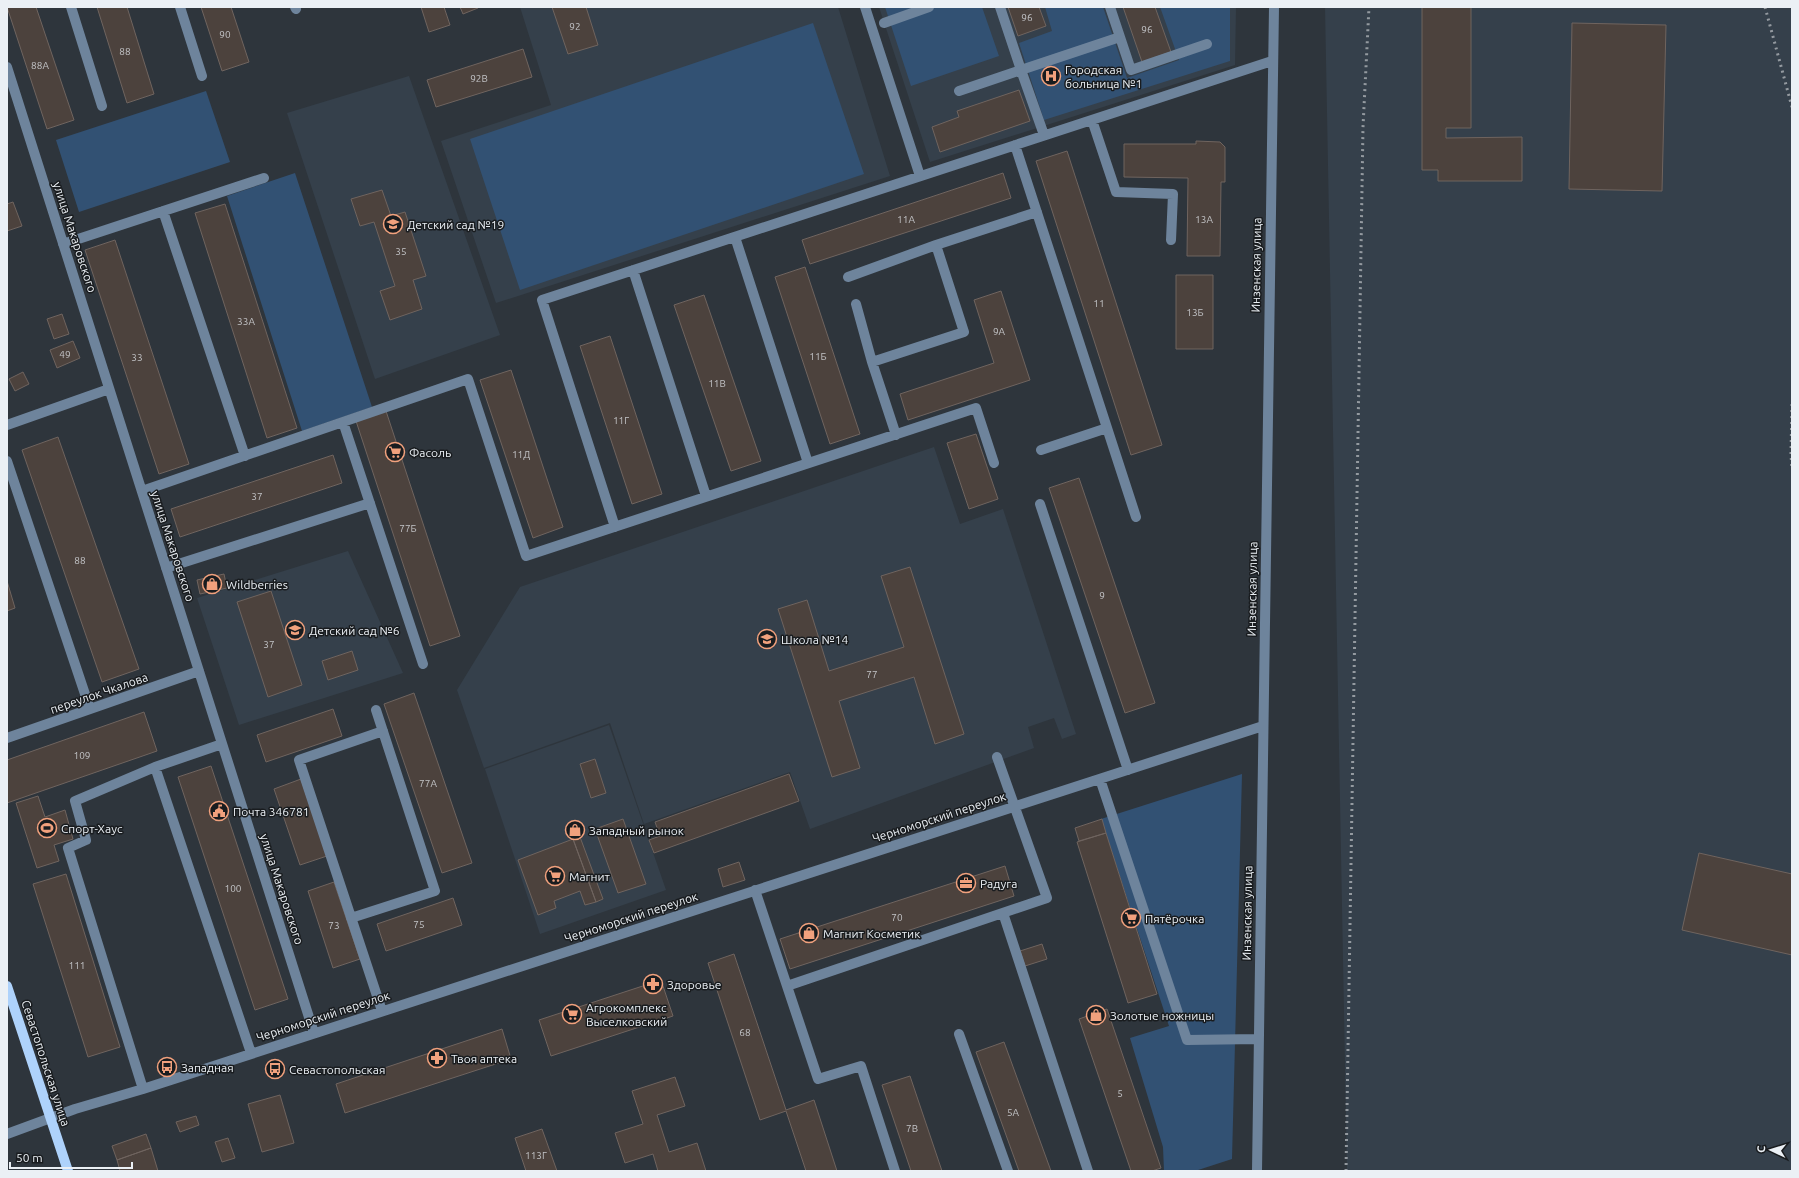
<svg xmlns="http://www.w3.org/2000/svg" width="1799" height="1178" font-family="Ubuntu,sans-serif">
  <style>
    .built { fill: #35404b }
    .green { fill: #325173 }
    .building { fill: #4c423d; stroke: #6f645f }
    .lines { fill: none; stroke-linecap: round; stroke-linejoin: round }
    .minor { stroke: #6e849c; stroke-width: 10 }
    .major { stroke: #aed2fb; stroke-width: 10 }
    .rail { stroke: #949aa0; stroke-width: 3; stroke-dasharray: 2 4; stroke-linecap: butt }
    .labels { text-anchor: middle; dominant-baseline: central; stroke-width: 3; stroke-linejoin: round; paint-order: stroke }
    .number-label { font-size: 10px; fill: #c3c4c7 }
    .poi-label { font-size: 12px; fill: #ebf0f5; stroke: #191c1f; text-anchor: start }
    .street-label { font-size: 12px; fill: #ebf0f5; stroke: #191c1f }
  </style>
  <rect width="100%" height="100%" fill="#2e353c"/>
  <!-- built -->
  <path class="built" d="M520 7H838L890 176 496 303 441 141 551 105Z
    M879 7H1236L1235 65 930 162Z
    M1325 7H1792V1171H1347Z
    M409 76 500 335 375 379 287 113Z
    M934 447 960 524 1003 509 1076 734 1062 739 1054 718 1028 727 1034 748 810 829 790 772 644 824 610 723 484 768 457 690 520 587Z
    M348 551 403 673 239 725 197 598Z
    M609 725 666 890 540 934 485 769Z"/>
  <!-- green -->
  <path class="green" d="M885 7H982L999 56 911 86Z
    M1045 7H1103L1127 78 1179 60 1160 7H1230V61L1044 120 1019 43 1052 31Z
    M813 23 864 174 520 290 470 139Z
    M206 91 230 162 79 212 56 140Z
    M295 173 372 407 302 431 227 196Z
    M1242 774 1232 1159 1195 1171H1164L1163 1147 1130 1038 1169 1026 1101 819Z"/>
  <!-- building -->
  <path class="building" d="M7 7H36L74 120 47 129Z
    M97 7H127L154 94 127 103Z
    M201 7H231L249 62 222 71Z
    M421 7H444L450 25 429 32Z
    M460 7H478V8L463 14Z
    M552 7H586L598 45 568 54Z
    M1008 7H1039L1046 26 1018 36Z
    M1123 7H1155L1171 52 1142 62Z
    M1422 7H1471V128H1446V138L1522 137V181H1438V170H1422Z
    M1572 23 1666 25 1662 191 1569 189Z
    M523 49 532 77 436 107 427 80Z
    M1019 90 1030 121 940 152 932 127 959 117 957 111Z
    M1196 141 1220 142 1225 147V182H1221L1220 256H1187L1188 178 1124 177V144H1196Z
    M1067 151 1162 445 1131 455 1036 161Z
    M1003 173 1011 198 810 264 802 240Z
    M382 190 391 216 405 212 426 276 413 280 422 309 390 320 380 291 395 286 374 222 360 226 351 199Z
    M13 202 22 226 7 231V204Z
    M225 204 297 428 267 438 195 213Z
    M115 240 189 464 159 474 85 250Z
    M805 267 860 434 830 444 775 277Z
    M1176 275H1213V349H1176Z
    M1001 291 1030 380 908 420 900 394 994 363 974 300Z
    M704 295 761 461 731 471 674 305Z
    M62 314 69 334 54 339 47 319Z
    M610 336 662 494 632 504 580 346Z
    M73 341 80 358 57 368 50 350Z
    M511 370 563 527 533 538 480 380Z
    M23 372 29 384 15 391 9 379Z
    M386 411 460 636 430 646 356 421Z
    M976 434 998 499 969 509 947 443Z
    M58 437 139 669 102 682 22 450Z
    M333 455 342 483 180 537 171 509Z
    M1079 478 1155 703 1125 713 1049 488Z
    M910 567 964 734 935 744 914 677 839 701 860 768 832 777 778 609 807 600 829 671 904 647 881 576Z
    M224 574 227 588 200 594 197 580Z
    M7 581 15 608 7 611Z
    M271 591 302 685 268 697 237 602Z
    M352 651 358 670 328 680 322 661Z
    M414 693 472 863 442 873 384 704Z
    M333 709 342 736 266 762 257 735Z
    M144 712 157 751 7 803V760Z
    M595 759 606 793 591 798 580 764Z
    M211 766 288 999 255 1010 178 777Z
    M789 774 799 801 654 853 649 840 660 836 655 822Z
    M301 779 327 856 300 865 274 789Z
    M38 796 45 817 65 810 73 839 54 845 59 861 37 868 16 803Z
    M623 819 646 884 618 893 595 829Z
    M1102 819 1106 833 1079 841 1075 828Z
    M1106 833 1157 994 1128 1003 1077 842Z
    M580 837 603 899 596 902 573 839Z
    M573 839 596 902 585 905 580 891 554 901 556 908 538 915 518 860Z
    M1699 853 1792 874V955L1682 930Z
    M739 862 745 880 723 887 718 869Z
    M1005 866 1014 896 790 969 780 939Z
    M66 874 120 1047 88 1057 33 884Z
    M334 882 360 959 333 968 308 891Z
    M453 898 462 925 386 951 377 924Z
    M1042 944 1047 959 1025 966 1020 951Z
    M734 954 786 1110 814 1100 837 1171H806L786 1111 760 1120 708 963Z
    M661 980 673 1016 551 1056 539 1020Z
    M1107 1009 1161 1168 1152 1171H1131L1079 1019Z
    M502 1029 511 1059 345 1113 336 1084Z
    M1004 1042 1051 1171H1019L976 1052Z
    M910 1076 942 1171H911L882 1085Z
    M675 1077 685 1106 657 1115 669 1152 697 1143 706 1171H658L653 1154 625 1163 615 1133 643 1124 632 1091Z
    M280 1095 294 1143 262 1152 248 1104Z
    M196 1116 199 1125 180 1132 176 1122Z
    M542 1129 557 1171H526L515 1138Z
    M146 1134 151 1148 117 1160 112 1146Z
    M228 1138 235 1158 222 1162 215 1142Z
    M151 1148 158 1171H120L117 1160Z"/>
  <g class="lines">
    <!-- minor -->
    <path class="minor" d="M71 7 102 106
      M180 7 202 76
      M295 7 296 9
      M865 7 920 176
      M1000 7 1021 70 1120 37 1131 70 1207 44
      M1110 7 1120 37
      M884 23 929 7
      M7 67 314 1033
      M959 91 1021 70 1044 135
      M1092 120 1116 192 1173 194 1171 240
      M1015 145 1136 517
      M163 211 245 456
      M735 237 808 463
      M63 244 264 178
      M633 270 706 496
      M848 277 936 245
      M856 304 872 362
      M343 422 423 664
      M7 425 109 389
      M896 435 872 362 964 332 936 245 1037 212
      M1041 450 1107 428
      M7 461 90 709
      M142 491 468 379 526 556 976 408 994 463
      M1040 504 1128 770
      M615 527 542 300 1272 61
      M166 568 370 503
      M7 738 199 671
      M155 767 251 1053
      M1100 779 1187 1040 1258 1039
      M755 890 818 1079 861 1066 895 1171
      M1003 913 1088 1171
      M351 918 435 891 376 710
      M787 986 1047 898 997 757
      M382 1011 299 760 383 731
      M959 1034 1008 1171
      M143 1089 68 848 86 840 75 801 155 767 222 744
      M7 1134 75 1109 143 1089 1263 726
      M1257 1171 1274 7"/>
    <!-- major -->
    <path class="major" d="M7 986 68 1171"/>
    <!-- rail -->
    <path class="rail" d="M1765 7 1792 107
      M1792 404 1791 454 1792 470
      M1346 1171 1363 127 1369 7"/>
  </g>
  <!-- icons -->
  <defs>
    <g id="hospital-ring" transform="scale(1)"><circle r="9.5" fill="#191c1f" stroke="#f1a17d" stroke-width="1.5"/><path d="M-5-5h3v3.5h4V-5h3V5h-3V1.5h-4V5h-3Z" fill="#f1a17d"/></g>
    <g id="school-ring" transform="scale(1)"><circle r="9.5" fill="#191c1f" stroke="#f1a17d" stroke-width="1.5"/><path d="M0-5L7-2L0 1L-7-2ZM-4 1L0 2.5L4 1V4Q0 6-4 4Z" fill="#f1a17d"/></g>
    <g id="supermarket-ring" transform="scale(1)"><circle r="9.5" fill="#191c1f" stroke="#f1a17d" stroke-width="1.5"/><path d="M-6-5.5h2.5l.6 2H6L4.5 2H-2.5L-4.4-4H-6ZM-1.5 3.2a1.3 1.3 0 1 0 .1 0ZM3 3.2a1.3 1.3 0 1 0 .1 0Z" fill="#f1a17d"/></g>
    <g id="shop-ring" transform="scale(1)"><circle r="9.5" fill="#191c1f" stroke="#f1a17d" stroke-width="1.5"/><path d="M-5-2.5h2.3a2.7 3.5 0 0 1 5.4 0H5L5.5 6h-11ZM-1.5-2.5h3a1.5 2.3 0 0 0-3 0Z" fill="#f1a17d"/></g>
    <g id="civic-ring" transform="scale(1)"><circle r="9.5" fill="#191c1f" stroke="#f1a17d" stroke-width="1.5"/><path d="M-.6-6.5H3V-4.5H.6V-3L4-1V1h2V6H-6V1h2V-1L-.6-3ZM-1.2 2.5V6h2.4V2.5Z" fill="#f1a17d"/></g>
    <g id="stadium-ring" transform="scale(1)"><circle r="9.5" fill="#191c1f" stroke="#f1a17d" stroke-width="1.5"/><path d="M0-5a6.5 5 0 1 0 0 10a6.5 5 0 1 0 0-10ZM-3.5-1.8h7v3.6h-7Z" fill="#f1a17d"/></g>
    <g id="office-ring" transform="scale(1)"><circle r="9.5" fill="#191c1f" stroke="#f1a17d" stroke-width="1.5"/><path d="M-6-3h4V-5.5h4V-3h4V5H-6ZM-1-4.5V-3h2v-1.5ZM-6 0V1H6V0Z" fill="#f1a17d"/></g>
    <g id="pharmacy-ring" transform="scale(1)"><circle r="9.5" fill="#191c1f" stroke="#f1a17d" stroke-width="1.5"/><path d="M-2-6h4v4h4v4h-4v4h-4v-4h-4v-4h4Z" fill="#f1a17d"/></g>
    <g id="bus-ring" transform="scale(1)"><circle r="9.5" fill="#191c1f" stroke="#f1a17d" stroke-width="1.5"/><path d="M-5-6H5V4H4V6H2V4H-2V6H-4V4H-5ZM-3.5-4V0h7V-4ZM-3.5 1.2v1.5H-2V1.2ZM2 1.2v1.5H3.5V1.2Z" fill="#f1a17d"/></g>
  </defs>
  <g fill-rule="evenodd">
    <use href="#hospital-ring" x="1051" y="76"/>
    <use href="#school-ring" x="393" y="224"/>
    <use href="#supermarket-ring" x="395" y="452"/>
    <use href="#shop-ring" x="212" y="584"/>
    <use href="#school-ring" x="295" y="630"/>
    <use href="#school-ring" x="767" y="639"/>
    <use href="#civic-ring" x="219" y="811"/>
    <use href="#stadium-ring" x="47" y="828"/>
    <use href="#shop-ring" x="575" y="830"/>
    <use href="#supermarket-ring" x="555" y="876"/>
    <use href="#office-ring" x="966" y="883"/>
    <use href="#supermarket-ring" x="1131" y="918"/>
    <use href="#shop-ring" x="809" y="933"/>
    <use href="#pharmacy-ring" x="653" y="984"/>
    <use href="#supermarket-ring" x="572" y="1014"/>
    <use href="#shop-ring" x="1096" y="1015"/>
    <use href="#pharmacy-ring" x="437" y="1058"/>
    <use href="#bus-ring" x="167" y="1067"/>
    <use href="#bus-ring" x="275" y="1069"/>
  </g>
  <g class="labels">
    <!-- number labels -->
    <g class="number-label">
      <text x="1027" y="17">96</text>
      <text x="575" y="26">92</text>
      <text x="1147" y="29">96</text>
      <text x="225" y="34">90</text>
      <text x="125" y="51">88</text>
      <text x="40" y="65">88А</text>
      <text x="479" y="78">92В</text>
      <text x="906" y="219">11А</text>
      <text x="1204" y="219">13А</text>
      <text x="401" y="251">35</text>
      <text x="1099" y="303">11</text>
      <text x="1195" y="312">13Б</text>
      <text x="246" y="321">33А</text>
      <text x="999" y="331">9А</text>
      <text x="65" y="354">49</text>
      <text x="818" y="356">11Б</text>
      <text x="137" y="357">33</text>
      <text x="717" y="383">11В</text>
      <text x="621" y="420">11Г</text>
      <text x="521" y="454">11Д</text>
      <text x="257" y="496">37</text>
      <text x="408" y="528">77Б</text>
      <text x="80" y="560">88</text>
      <text x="1102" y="595">9</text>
      <text x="269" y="644">37</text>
      <text x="872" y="674">77</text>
      <text x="82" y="755">109</text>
      <text x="428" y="783">77А</text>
      <text x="233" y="888">100</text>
      <text x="897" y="917">70</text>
      <text x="419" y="924">75</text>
      <text x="334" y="925">73</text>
      <text x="77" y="965">111</text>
      <text x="745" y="1032">68</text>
      <text x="1120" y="1093">5</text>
      <text x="1013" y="1112">5А</text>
      <text x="912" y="1128">7В</text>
      <text x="536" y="1155">113Г</text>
    </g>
    <!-- poi labels -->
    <g class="poi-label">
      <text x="1065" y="69">Городская<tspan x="1065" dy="14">больница №1</tspan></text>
      <text x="407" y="224">Детский сад №19</text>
      <text x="409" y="452">Фасоль</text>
      <text x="226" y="584">Wildberries</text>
      <text x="309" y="630">Детский сад №6</text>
      <text x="781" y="639">Школа №14</text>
      <text x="233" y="811">Почта 346781</text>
      <text x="61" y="828">Спорт-Хаус</text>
      <text x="589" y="830">Западный рынок</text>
      <text x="569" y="876">Магнит</text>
      <text x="980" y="883">Радуга</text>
      <text x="1145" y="918">Пятёрочка</text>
      <text x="823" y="933">Магнит Косметик</text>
      <text x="667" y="984">Здоровье</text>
      <text x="586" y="1007">Агрокомплекс<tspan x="586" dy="14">Выселковский</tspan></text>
      <text x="1110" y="1015">Золотые ножницы</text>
      <text x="451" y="1058">Твоя аптека</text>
      <text x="181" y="1067">Западная</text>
      <text x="289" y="1069">Севастопольская</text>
    </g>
    <!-- street labels -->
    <g class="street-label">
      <text transform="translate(75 237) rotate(72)">улица Макаровского</text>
      <text transform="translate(1256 265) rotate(-89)">Инзенская улица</text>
      <text transform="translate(173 546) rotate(72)">улица Макаровского</text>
      <text transform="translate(1252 589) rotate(-89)">Инзенская улица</text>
      <text transform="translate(99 693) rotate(-19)">переулок Чкалова</text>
      <text transform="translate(939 817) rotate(-18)">Черноморский переулок</text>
      <text transform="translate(282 889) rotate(72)">улица Макаровского</text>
      <text transform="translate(1247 913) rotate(-89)">Инзенская улица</text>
      <text transform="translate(631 917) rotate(-18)">Черноморский переулок</text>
      <text transform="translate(323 1016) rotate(-18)">Черноморский переулок</text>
      <text transform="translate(46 1063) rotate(72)">Севастопольская улица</text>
    </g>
  </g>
  <!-- border -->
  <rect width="1799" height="1178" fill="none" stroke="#ebf0f5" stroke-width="16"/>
  <!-- north arrow -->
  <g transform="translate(1771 1150) rotate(274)" stroke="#191c1f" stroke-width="3" paint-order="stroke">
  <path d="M0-3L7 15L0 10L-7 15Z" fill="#ebf0f5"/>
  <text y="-6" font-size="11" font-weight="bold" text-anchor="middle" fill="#ebf0f5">С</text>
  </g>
  <!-- scale -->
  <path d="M10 1162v6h122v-6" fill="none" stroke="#ebf0f5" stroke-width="2"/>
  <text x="16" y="1162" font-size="12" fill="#ebf0f5" stroke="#191c1f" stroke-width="3" paint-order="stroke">50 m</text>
</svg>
